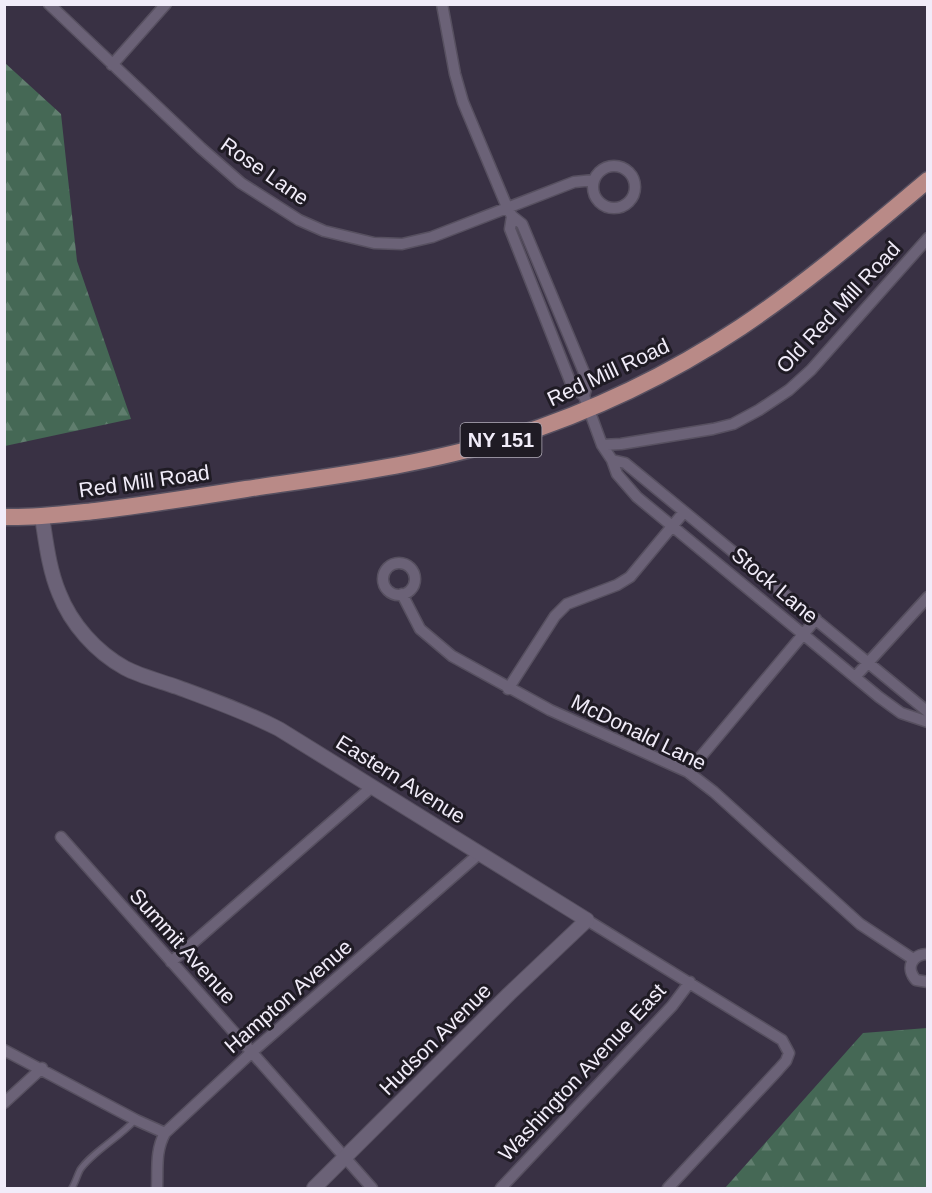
<svg xmlns="http://www.w3.org/2000/svg" width="932" height="1193" font-family="Arial,sans-serif">
  <style>
    .forest { fill: url(#forest-firs) }
    .lines { fill: none; stroke-linecap: round; stroke-linejoin: round }
    .service-casing { stroke: #575060; stroke-width: 8 }
    .minor-casing { stroke: #575060; stroke-width: 13 }
    .tertiary-casing { stroke: #575060; stroke-width: 16 }
    .primary-casing { stroke: #575060; stroke-width: 19 }
    .service { stroke: #6b6277; stroke-width: 5 }
    .minor { stroke: #6b6277; stroke-width: 10 }
    .tertiary { stroke: #6b6277; stroke-width: 14 }
    .primary { stroke: #b98a87; stroke-width: 16 }
    .labels { text-anchor: middle; dominant-baseline: central; stroke-width: 6; stroke-linejoin: round; paint-order: stroke }
    .shield { fill: #1f1b24; stroke: #b2adb9; stroke-width: 1.5 }
    .shield-label { font-size: 20px; font-weight: bold; fill: #f1ecf9 }
    .street-label { font-size: 21px; fill: #f1ecf9; stroke: #1f1b24 }
  </style>
  <defs>
    <pattern id="forest-firs" width="22" height="20" patternUnits="userSpaceOnUse" patternTransform="scale(1.5)"><rect width="22" height="20" fill="#456855"/><path d="M5 1l3.5 6h-7zM16 11l3.5 6h-7z" fill="#607e6e"/></pattern>
  </defs>
  <rect width="100%" height="100%" fill="#393144"/>
  <!-- forest -->
  <path class="forest" d="M5 63 61 114 77 261 131 419 5 446Z
    M927 1028V1188H725L863 1033Z"/>
  <g class="lines">
    <!-- service casing -->
    <g class="service-casing">
      <path id="service" d="M72 1188C75 1183 77 1176 80 1170 91 1153 120 1137 135 1120"/>
    </g>
    <!-- minor casing -->
    <g class="minor-casing">
      <path id="minor" d="M49 4 201 148 241 183 299 220 324 231 374 243 402 244 432 237 574 182 594 180
        M442 4 455 74 463 102 507 207 512 216 522 224 588 382 584 396 602 445 612 460 617 474 637 497 879 697 901 713 928 722
        M112 65 166 4
        M593 187a21 21 0 1 1 42 0a21 21 0 1 1-42 0Z
        M512 216 510 229 572 386 584 396
        M602 445 621 444 713 429 733 424 759 410 789 390 811 370 928 238
        M612 460 625 463 928 712
        M383 579a16 16 0 1 1 32 0a16 16 0 1 1-32 0Z
        M402 594 420 629 452 656 550 710 688 772 714 792 860 924 913 959
        M855 677 928 597
        M508 689 555 616 567 604 617 585 630 577 684 512
        M688 772 816 619
        M61 837 372 1188
        M587 920 782 1040 789 1053 786 1061 778 1070 668 1188
        M928 954C912 954 905 968 916 980L928 982
        M171 962 373 786
        M4 1050 136 1120 165 1133
        M4 1103 42 1068
        M157 1188C158 1169 155 1151 165 1133L252 1052 480 853
        M501 1188 672 1006 690 982"/>
    </g>
    <!-- tertiary casing -->
    <g class="tertiary-casing">
      <path id="tertiary" d="M42 517C46 542 49 569 59 593 71 624 96 652 125 668 140 676 160 681 177 687 212 700 246 712 279 729L587 920 509 994 314 1188"/>
    </g>
    <!-- primary casing -->
    <g class="primary-casing">
      <path id="primary" d="M4 517C35 518 65 514 95 511 146 505 196 497 246 489 333 476 424 465 509 438 591 412 669 375 741 327 807 283 867 231 928 180"/>
    </g>
    <!-- service -->
    <use href="#service" class="service"/>
    <!-- minor -->
    <use href="#minor" class="minor"/>
    <!-- tertiary -->
    <use href="#tertiary" class="tertiary"/>
    <!-- primary -->
    <use href="#primary" class="primary"/>
  </g>
  <g class="labels">
    <!-- shield labels -->
    <rect class="shield" x="460.5" y="423" width="81" height="34" rx="4.5"/>
    <g class="shield-label">
      <text x="501" y="440">NY 151</text>
    </g>
    <!-- street labels -->
    <g class="street-label">
      <text transform="translate(265 171) rotate(35)">Rose Lane</text>
      <text transform="translate(838 307) rotate(-47)">Old Red Mill Road</text>
      <text transform="translate(608 372) rotate(-25)">Red Mill Road</text>
      <text transform="translate(144 481) rotate(-8)">Red Mill Road</text>
      <text transform="translate(775 585) rotate(40)">Stock Lane</text>
      <text transform="translate(639 732) rotate(26)">McDonald Lane</text>
      <text transform="translate(401 779) rotate(32)">Eastern Avenue</text>
      <text transform="translate(183 946) rotate(48)">Summit Avenue</text>
      <text transform="translate(288 996) rotate(-41)">Hampton Avenue</text>
      <text transform="translate(435 1039) rotate(-45)">Hudson Avenue</text>
      <text transform="translate(582 1072) rotate(-47)">Washington Avenue East</text>
    </g>
  </g>
  <!-- border -->
  <rect width="932" height="1193" fill="none" stroke="#f1ecf9" stroke-width="12"/>
</svg>
